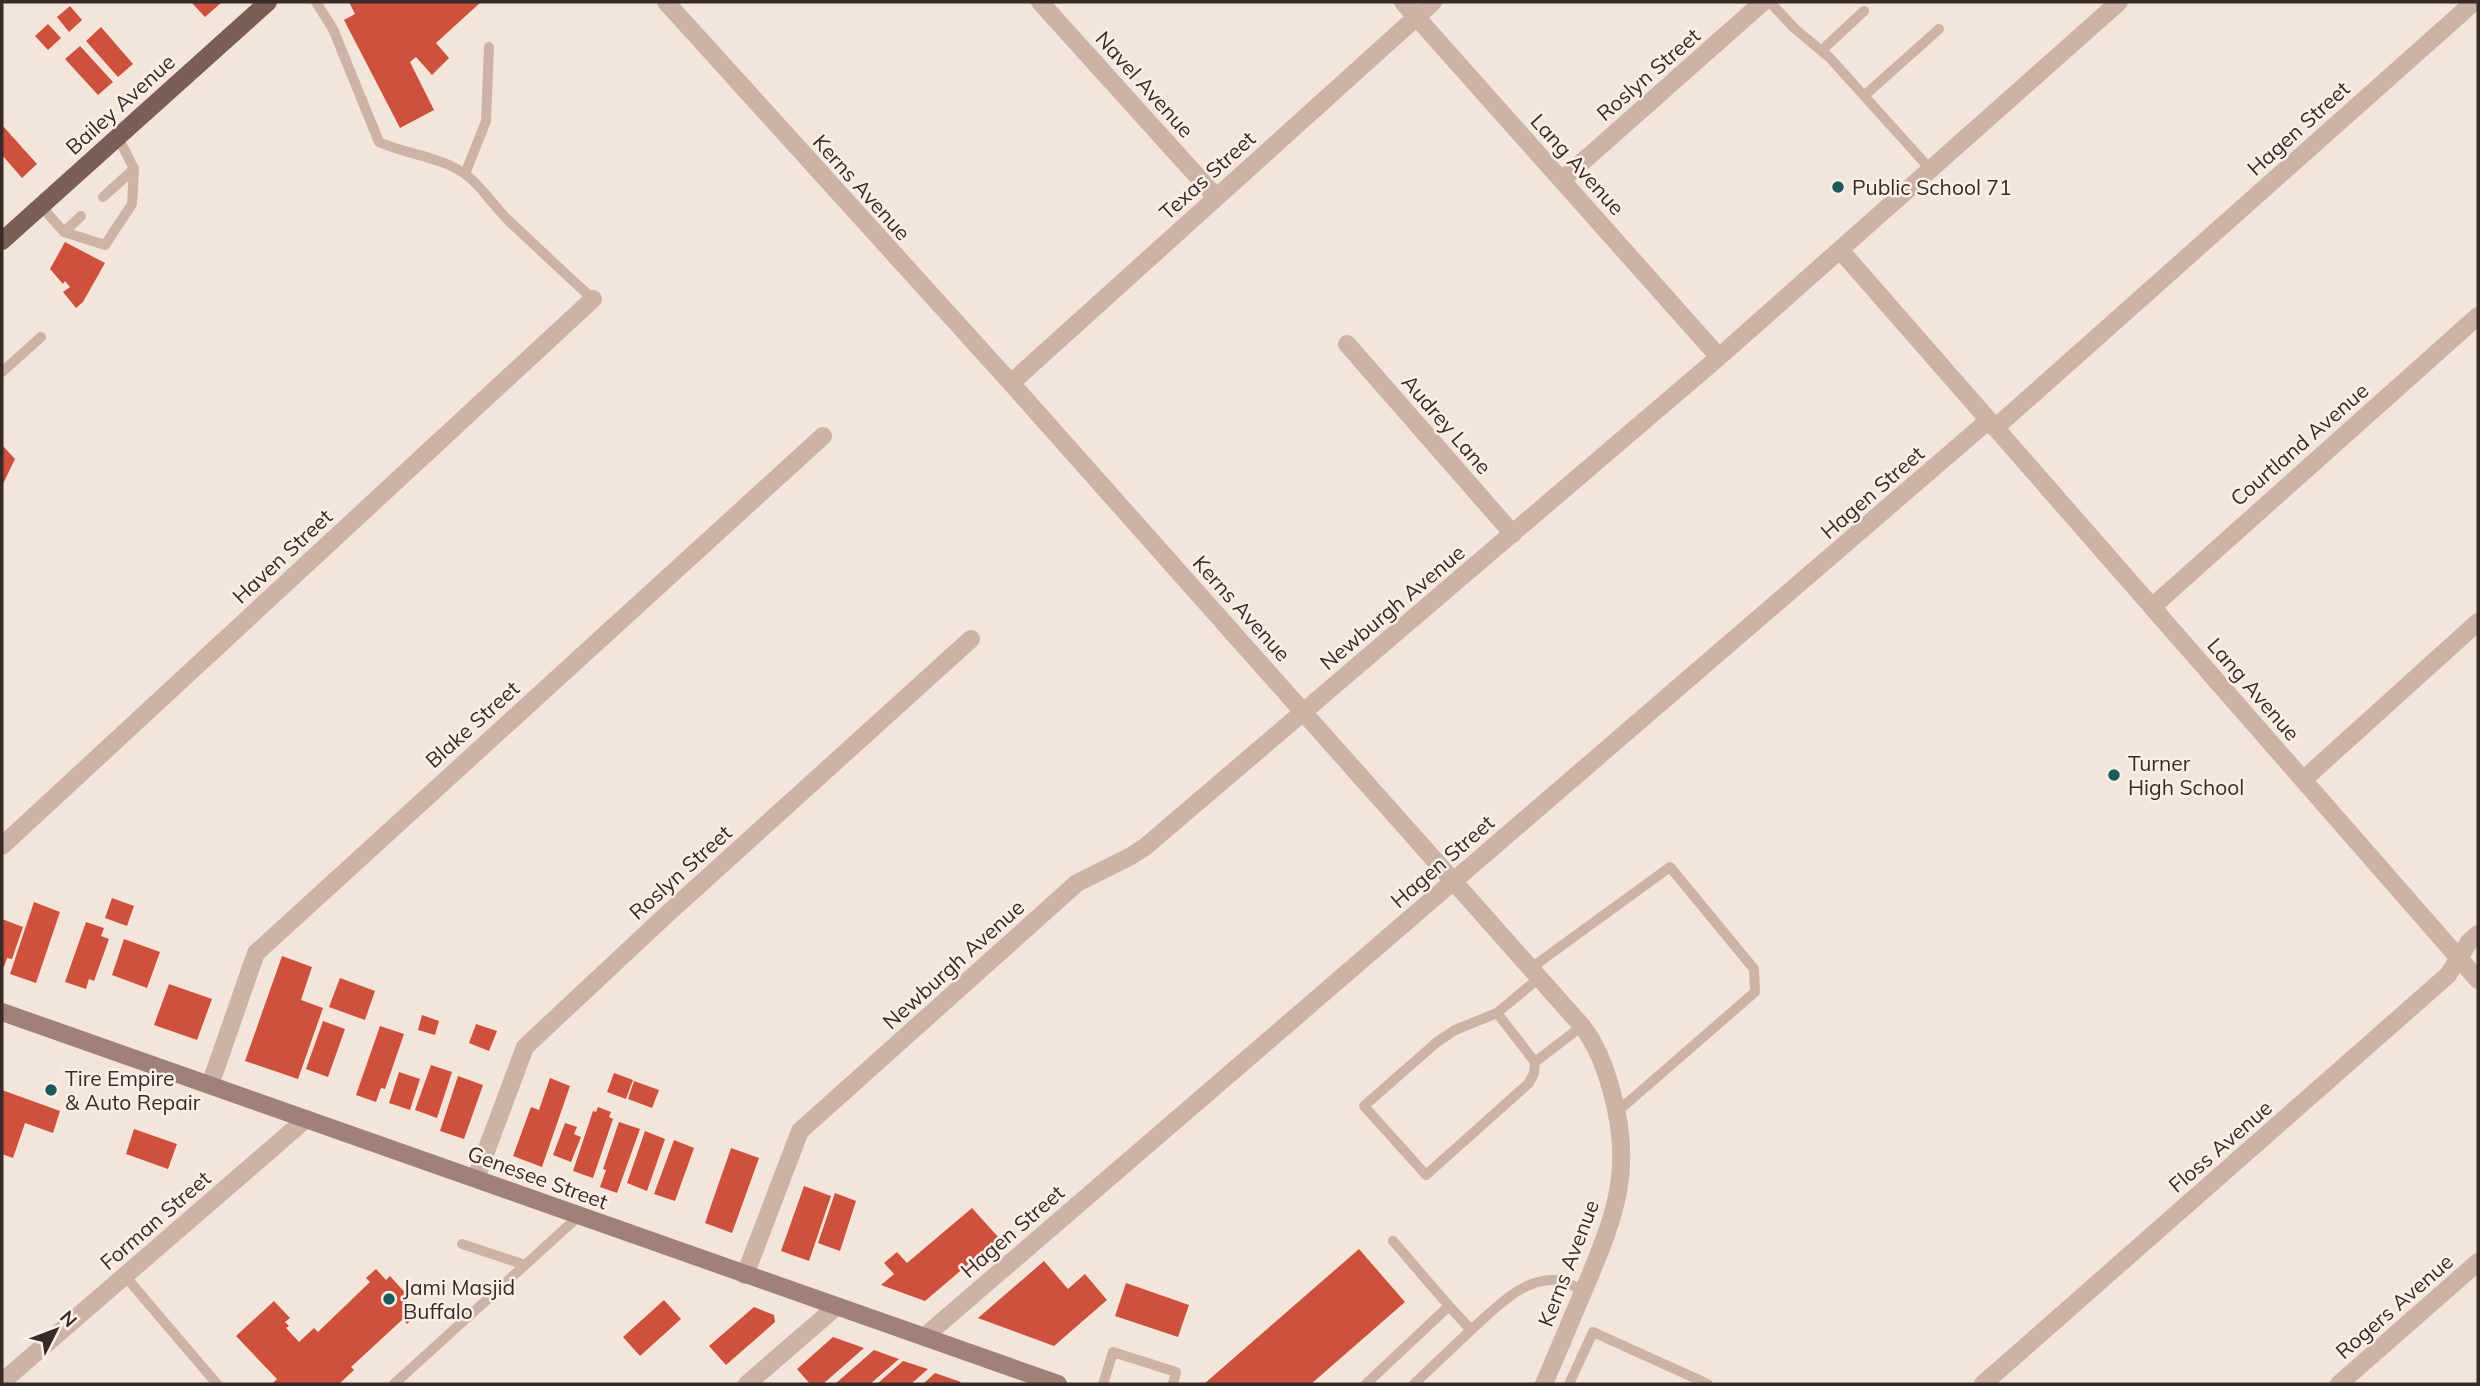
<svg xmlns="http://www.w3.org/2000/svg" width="2480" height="1386" font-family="Mulish,sans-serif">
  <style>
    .building { fill: #ce513d }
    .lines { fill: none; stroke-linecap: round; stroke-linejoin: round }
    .service { stroke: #ccb3a5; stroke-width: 10 }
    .minor { stroke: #ccb3a5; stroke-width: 18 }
    .secondary { stroke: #a08177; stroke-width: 18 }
    .primary { stroke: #7b5f57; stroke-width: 18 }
    .poi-dot { fill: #1a5c59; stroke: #fbf0e7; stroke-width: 2.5 }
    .labels { text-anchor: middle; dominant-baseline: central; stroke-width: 5; stroke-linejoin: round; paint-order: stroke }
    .street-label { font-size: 21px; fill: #382a27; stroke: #fbf0e7 }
    .poi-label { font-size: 21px; fill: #382a27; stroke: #fbf0e7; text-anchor: start }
  </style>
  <rect width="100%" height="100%" fill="#f3e5da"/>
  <!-- building -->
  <path class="building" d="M191 2H222L205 17Z
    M349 2H481L436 43 449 58 432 75 416 57 410 62 434 110 400 128 344 20 355 14Z
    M70 6 82 20 69 32 57 17Z
    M48 24 61 38 48 50 35 36Z
    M101 27 133 64 118 77 86 41Z
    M80 46 113 82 98 95 65 59Z
    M2 125 37 164 22 178 2 155Z
    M65 242 105 263 83 302 76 308 63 292 70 287 65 281 63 284 50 269Z
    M2 445 15 459 2 486Z
    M112 898 134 906 127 926 105 918Z
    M34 902 60 912 36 983 10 974Z
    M2 919 23 927 12 959 7 958 4 967 2 966Z
    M86 922 104 928 101 936 109 939 94 981 89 979 86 989 65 982Z
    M124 939 160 952 147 988 112 975Z
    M282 956 312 967 301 1000 323 1008 298 1079 245 1061Z
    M340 978 375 991 365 1020 329 1007Z
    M169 984 212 999 197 1040 154 1025Z
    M422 1015 439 1021 435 1035 418 1030Z
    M323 1021 345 1029 328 1077 306 1069Z
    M476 1024 497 1031 489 1051 469 1043Z
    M380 1026 404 1034 385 1089 381 1088 376 1102 356 1095Z
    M431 1065 452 1072 437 1118 415 1110Z
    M399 1072 420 1079 410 1110 389 1103Z
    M614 1073 633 1080 626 1099 607 1092Z
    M458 1076 483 1085 464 1139 440 1131Z
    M550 1078 570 1086 542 1167 513 1156 531 1107 539 1110Z
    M634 1081 659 1090 652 1108 628 1099Z
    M2 1090 60 1111 53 1133 25 1123 13 1158 2 1154Z
    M598 1107 611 1112 609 1117 613 1119 593 1178 573 1171 593 1111 596 1112Z
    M619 1122 640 1129 617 1193 600 1187 606 1170 603 1169Z
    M565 1123 577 1127 574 1134 581 1137 571 1162 553 1155Z
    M134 1129 177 1144 168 1169 126 1154Z
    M645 1131 665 1139 647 1191 627 1183Z
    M674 1140 694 1148 675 1201 654 1194Z
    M731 1148 759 1158 732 1233 705 1223Z
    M804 1186 831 1196 809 1261 781 1251Z
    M835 1193 856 1201 840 1251 818 1243Z
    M972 1208 999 1238 925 1301 881 1285 894 1274 884 1263 897 1252 907 1263Z
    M1359 1249 1405 1302 1311 1384H1204Z
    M1044 1261 1068 1289 1085 1274 1107 1300 1054 1346 978 1318Z
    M376 1269 386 1280 390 1276 410 1298 407 1302 418 1314 407 1324 403 1319 351 1367 354 1370 339 1384H272L277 1379 236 1336 274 1301 290 1318 285 1322 289 1326 286 1328 299 1342 314 1328 318 1332 370 1282 366 1278Z
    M1126 1283 1189 1305 1178 1337 1115 1316Z
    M664 1300 681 1319 640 1356 623 1337Z
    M754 1307 774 1315 775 1322 726 1365 709 1346Z
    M833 1337 864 1348 823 1384H810L797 1369Z
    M874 1350 899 1359 870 1384H835Z
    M903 1361 928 1369 911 1384H877Z
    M935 1373 961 1382 958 1384H923Z"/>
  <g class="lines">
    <!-- service -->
    <path class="service" d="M316 2 333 29 379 142C405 154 442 157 465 174 482 186 494 207 509 221 537 247 565 274 593 299
      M1770 2 1794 28 1830 58 1931 170
      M1822 50 1864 11
      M1864 96 1939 29
      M465 174 486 121 489 47
      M103 197 134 169
      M41 206 64 232 105 245 132 204 134 169 118 137
      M64 232 81 216
      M2 372 41 337
      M1531 968 1670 867 1754 969 1755 992 1618 1111
      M1497 1013 1535 1062 1534 1073 1529 1083 1426 1175 1364 1106 1437 1042 1455 1030 1497 1013 1539 978
      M1535 1062 1582 1026
      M462 1244 525 1265
      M125 1276 217 1384
      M1471 1330C1495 1309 1526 1273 1563 1281 1569 1283 1577 1288 1583 1291
      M394 1384 579 1216
      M1103 1384 1113 1352 1176 1372 1173 1384
      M1366 1384 1449 1306 1393 1241
      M1414 1384 1471 1330 1449 1306
      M1569 1384 1593 1332 1708 1384"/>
    <!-- minor -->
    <path class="minor" d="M666 2 1011 383 1582 1026C1596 1044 1605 1067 1611 1089 1634 1168 1616 1213 1586 1285 1572 1318 1558 1351 1544 1384
      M1040 2 1216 197
      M1403 2 1719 357
      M1562 180 1763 2
      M1841 251 2478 980
      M1347 344 1513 534
      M1011 383 1433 2
      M1995 428 2474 2
      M2152 607 2478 316
      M2303 780 2478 622
      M2 846 593 299
      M210 1085 256 953 823 436
      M476 1178 525 1047 665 916 971 639
      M745 1275 800 1131 1077 883 1131 856 1145 847 1719 357 2119 2
      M924 1337 1989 420
      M2 1382 306 1119
      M747 1384 836 1307
      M1983 1384 2448 975 2469 942 2478 934
      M2339 1384 2478 1262"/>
    <!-- secondary -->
    <path class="secondary" d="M2 1012 1058 1384"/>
    <!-- primary -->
    <path class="primary" d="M2 241 268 2"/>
  </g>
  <!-- markers -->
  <g class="poi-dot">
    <circle cx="1838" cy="187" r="7"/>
    <circle cx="2114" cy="775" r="7"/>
    <circle cx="51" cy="1090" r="7"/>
    <circle cx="389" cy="1299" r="7"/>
  </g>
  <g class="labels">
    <!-- street labels -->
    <g class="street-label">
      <text transform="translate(1648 74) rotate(-41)">Roslyn Street</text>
      <text transform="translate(1145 84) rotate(48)">Navel Avenue</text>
      <text transform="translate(120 104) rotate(-42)">Bailey Avenue</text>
      <text transform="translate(2298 128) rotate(-42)">Hagen Street</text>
      <text transform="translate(1578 164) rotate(48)">Lang Avenue</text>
      <text transform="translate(1207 175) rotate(-42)">Texas Street</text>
      <text transform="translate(862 187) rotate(48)">Kerns Avenue</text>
      <text transform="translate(1447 424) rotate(49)">Audrey Lane</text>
      <text transform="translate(2299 444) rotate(-41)">Courtland Avenue</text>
      <text transform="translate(1872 492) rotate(-41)">Hagen Street</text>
      <text transform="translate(282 556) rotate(-43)">Haven Street</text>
      <text transform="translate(1392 607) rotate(-40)">Newburgh Avenue</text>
      <text transform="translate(1242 608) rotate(48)">Kerns Avenue</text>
      <text transform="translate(2254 689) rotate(49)">Lang Avenue</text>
      <text transform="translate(472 724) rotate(-42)">Blake Street</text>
      <text transform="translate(1442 861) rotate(-41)">Hagen Street</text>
      <text transform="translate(680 872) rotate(-42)">Roslyn Street</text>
      <text transform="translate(953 964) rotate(-42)">Newburgh Avenue</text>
      <text transform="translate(2220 1146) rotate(-41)">Floss Avenue</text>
      <text transform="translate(538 1177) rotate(20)">Genesee Street</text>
      <text transform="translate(155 1220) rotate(-41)">Forman Street</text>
      <text transform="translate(1012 1231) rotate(-41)">Hagen Street</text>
      <text transform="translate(1568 1263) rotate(-69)">Kerns Avenue</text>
      <text transform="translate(2394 1306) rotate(-41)">Rogers Avenue</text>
    </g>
    <!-- poi labels -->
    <g class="poi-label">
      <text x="1852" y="187">Public School 71</text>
      <text x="2128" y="763">Turner<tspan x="2128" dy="24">High School</tspan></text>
      <text x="65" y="1078">Tire Empire<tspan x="65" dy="24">&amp; Auto Repair</tspan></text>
      <text x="403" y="1287">Jami Masjid<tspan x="403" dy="24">Buffalo</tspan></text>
    </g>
  </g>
  <!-- border -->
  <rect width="2480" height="1386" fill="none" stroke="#382a27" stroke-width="7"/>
  <!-- north arrow -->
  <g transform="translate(56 1330) rotate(48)" stroke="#fbf0e7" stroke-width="5" paint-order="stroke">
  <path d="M0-5L12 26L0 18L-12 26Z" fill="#382a27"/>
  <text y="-10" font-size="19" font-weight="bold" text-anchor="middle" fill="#382a27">N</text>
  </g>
</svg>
